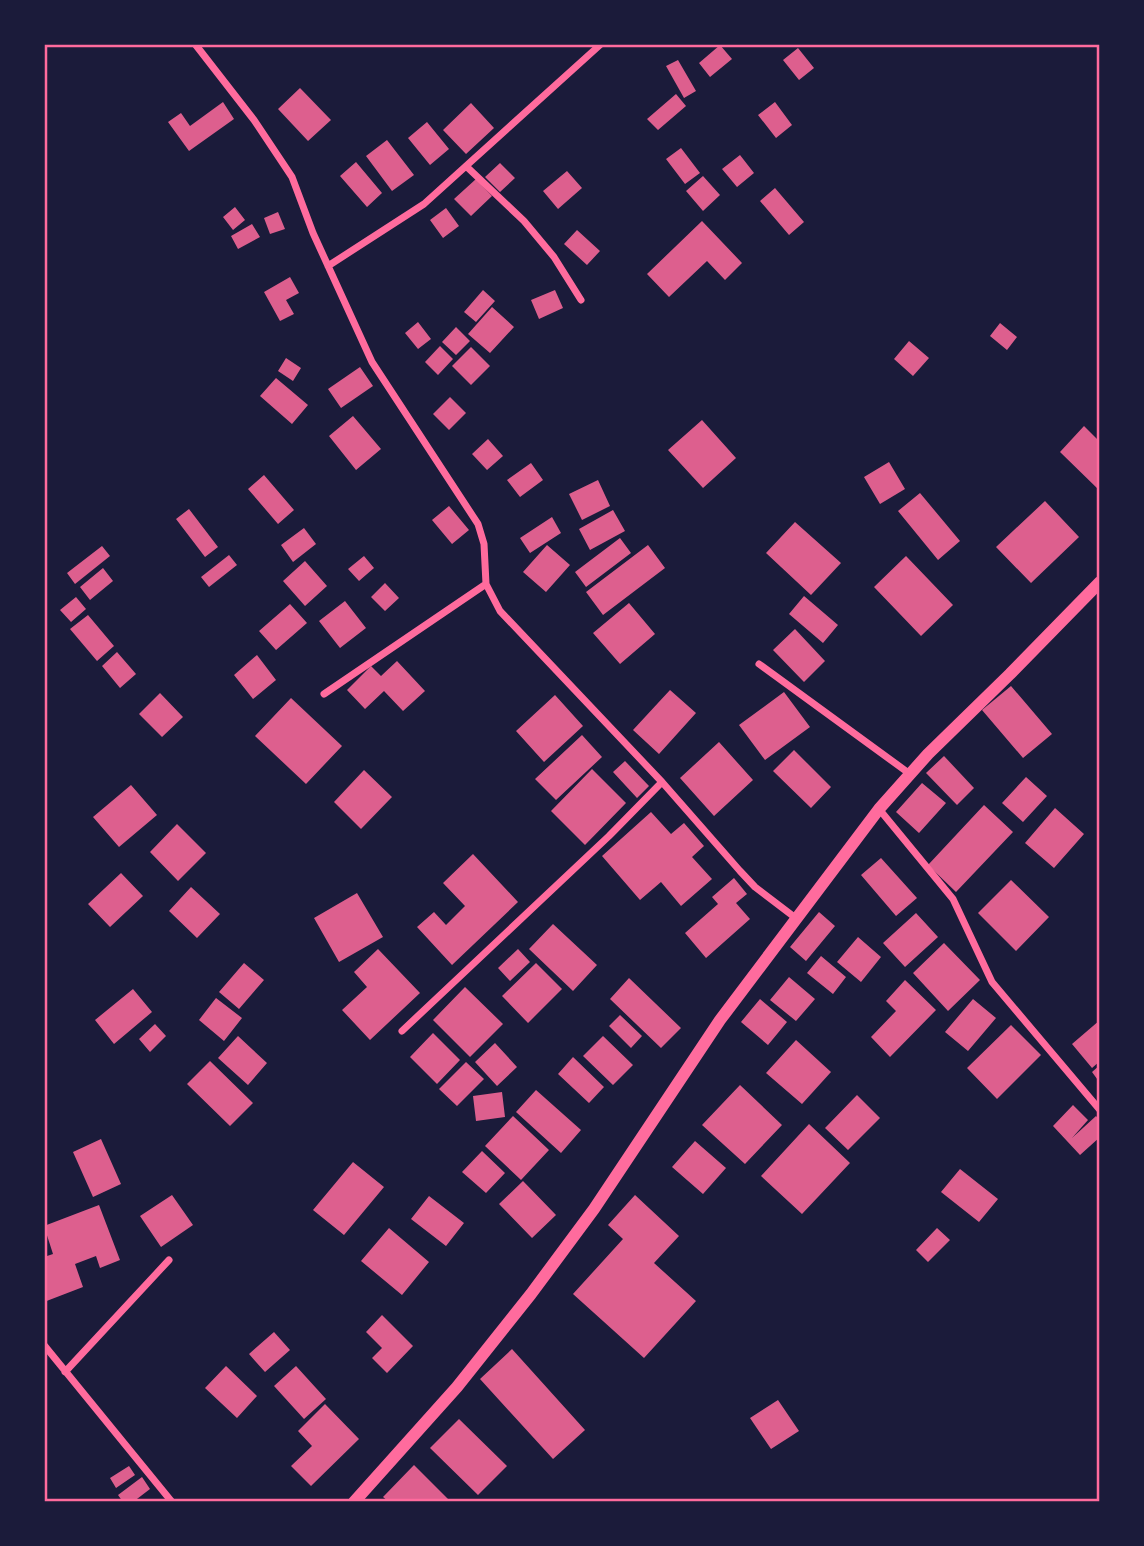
<svg xmlns="http://www.w3.org/2000/svg" width="1144" height="1546" font-family="'Noto Sans',sans-serif">
  <style>
    .building { fill: #dd5f8e }
    .lines { fill: none; stroke-linecap: round; stroke-linejoin: round }
    .minor { stroke: #ff6b9d; stroke-width: 7 }
    .tertiary { stroke: #ff6b9d; stroke-width: 12 }
    .neatline { fill: none; stroke: #ff6b9d; stroke-width: 2.5 }
  </style>
  <rect width="100%" height="100%" fill="#1b1b3a"/>
  <!-- building -->
  <path class="building" d="M720 45 732 59 710 77 699 63Z
    M798 48 814 68 799 80 783 60Z
    M678 60 696 91 684 98 666 66Z
    M300 88 331 120 308 141 278 109Z
    M676 94 686 106 658 130 647 119Z
    M223 102 234 119 189 151 168 122 181 113 190 126Z
    M775 102 792 125 776 138 758 115Z
    M471 103 494 128 466 154 443 130Z
    M427 122 449 149 430 165 408 138Z
    M387 140 414 175 392 191 366 156Z
    M681 148 700 173 685 184 666 159Z
    M740 155 754 173 737 187 722 169Z
    M356 162 382 193 367 207 340 176Z
    M500 163 515 178 500 192 485 177Z
    M567 171 582 188 558 209 543 191Z
    M703 176 720 195 703 211 686 191Z
    M476 179 492 196 471 216 454 199Z
    M775 188 804 222 789 235 760 201Z
    M235 207 245 220 233 230 223 217Z
    M446 208 459 226 443 238 430 220Z
    M278 212 285 229 270 234 264 218Z
    M702 221 742 263 725 280 707 261 669 297 647 274Z
    M252 224 260 237 238 249 231 236Z
    M577 230 600 251 587 265 564 244Z
    M290 277 299 293 286 300 294 314 280 321 264 292Z
    M483 290 495 301 476 322 464 312Z
    M555 290 563 308 539 319 531 300Z
    M492 307 514 327 490 353 468 334Z
    M418 322 431 339 418 349 405 333Z
    M1000 323 1017 337 1007 350 990 336Z
    M456 327 470 341 456 355 442 342Z
    M909 341 929 358 913 376 894 359Z
    M440 346 453 359 438 375 425 362Z
    M471 347 490 366 471 385 452 366Z
    M286 358 301 368 293 381 278 371Z
    M360 367 373 386 341 408 328 389Z
    M276 378 308 405 292 424 260 396Z
    M450 397 466 413 449 430 433 414Z
    M353 416 381 449 356 470 329 436Z
    M702 420 736 458 703 488 668 450Z
    M1084 426 1100 442V491L1060 452Z
    M488 439 503 456 487 470 472 454Z
    M889 462 905 489 880 504 864 477Z
    M531 463 543 480 520 497 507 480Z
    M264 475 294 510 278 524 248 489Z
    M598 480 610 506 582 520 569 494Z
    M920 493 960 541 938 560 898 511Z
    M1045 501 1079 537 1031 583 996 547Z
    M449 506 469 530 452 544 432 520Z
    M189 509 218 547 205 557 176 519Z
    M613 510 625 531 590 550 579 529Z
    M552 517 561 533 530 553 520 538Z
    M795 522 841 563 811 595 766 553Z
    M304 528 316 544 293 562 281 545Z
    M620 538 631 553 586 587 575 572Z
    M547 545 570 565 546 592 523 572Z
    M648 545 665 568 603 615 586 592Z
    M102 546 110 556 75 584 67 573Z
    M229 555 237 565 209 587 201 577Z
    M364 556 374 568 359 581 348 569Z
    M906 556 953 605 921 636 874 587Z
    M305 561 327 586 305 606 283 581Z
    M103 568 113 581 90 600 80 587Z
    M385 583 399 598 385 611 371 597Z
    M804 596 838 625 823 643 789 614Z
    M76 597 86 609 71 622 60 610Z
    M345 601 366 628 340 648 319 621Z
    M629 603 655 634 620 664 593 633Z
    M290 604 307 623 276 650 259 631Z
    M88 615 114 646 97 661 70 629Z
    M795 629 825 661 804 682 773 650Z
    M117 652 136 674 120 688 102 666Z
    M257 655 276 680 253 699 234 675Z
    M397 661 425 691 403 711 384 691 365 709 347 690 371 666 381 676Z
    M1011 686 1052 734 1023 758 982 710Z
    M670 690 696 713 659 754 633 730Z
    M784 692 810 727 765 760 739 725Z
    M160 693 183 717 162 737 139 714Z
    M555 695 583 726 544 762 516 731Z
    M291 698 342 746 306 784 255 736Z
    M582 735 602 757 556 800 535 779Z
    M719 742 753 780 714 816 680 778Z
    M794 750 831 787 811 808 773 771Z
    M944 756 974 788 957 805 926 773Z
    M625 761 649 786 637 798 613 772Z
    M592 769 626 803 585 845 551 811Z
    M364 770 392 797 361 829 334 802Z
    M1026 777 1047 796 1023 822 1002 803Z
    M922 783 946 803 919 833 896 812Z
    M131 785 157 815 119 847 93 817Z
    M984 805 1013 832 956 892 928 865Z
    M1055 808 1084 834 1054 868 1025 843Z
    M651 812 671 834 684 823 704 846 692 857 712 879 681 906 661 882 640 900 602 856Z
    M177 824 206 853 178 881 150 852Z
    M473 854 518 902 452 965 417 927 434 912 446 925 465 906 443 883Z
    M881 858 917 898 896 916 861 875Z
    M121 873 143 896 110 927 88 904Z
    M734 878 747 894 736 903 750 919 706 958 685 933 718 904 712 897Z
    M1011 880 1049 917 1016 951 978 913Z
    M191 887 220 914 197 938 169 911Z
    M357 893 383 937 339 962 314 918Z
    M819 912 835 926 806 961 790 947Z
    M916 913 938 937 905 967 883 943Z
    M553 924 597 965 573 991 529 949Z
    M858 937 881 957 861 982 837 962Z
    M944 943 980 980 948 1011 913 973Z
    M378 949 420 993 370 1040 342 1010 367 987 354 972Z
    M518 949 530 962 510 981 498 968Z
    M821 956 846 977 833 994 807 973Z
    M244 963 264 980 239 1009 219 992Z
    M536 963 562 989 528 1023 502 996Z
    M789 977 815 999 796 1021 770 1000Z
    M629 978 681 1028 661 1048 610 999Z
    M905 980 936 1010 890 1057 871 1037 896 1011 886 1001Z
    M465 987 503 1024 470 1057 433 1020Z
    M133 989 152 1012 114 1044 95 1020Z
    M216 998 242 1018 224 1041 199 1020Z
    M760 999 787 1022 768 1045 741 1022Z
    M973 999 996 1018 968 1051 945 1032Z
    M620 1015 642 1036 631 1048 609 1026Z
    M1100 1020V1061L1092 1068 1072 1044Z
    M155 1024 166 1036 150 1052 139 1039Z
    M1011 1025 1041 1055 997 1099 967 1068Z
    M433 1033 460 1060 437 1084 410 1057Z
    M238 1036 267 1063 248 1085 218 1058Z
    M603 1036 633 1065 613 1085 583 1056Z
    M796 1040 831 1072 802 1104 766 1073Z
    M495 1043 517 1067 497 1086 475 1062Z
    M573 1057 604 1087 589 1103 558 1074Z
    M210 1061 253 1103 230 1126 187 1084Z
    M466 1062 484 1079 457 1106 439 1089Z
    M1100 1065V1083L1092 1072Z
    M740 1085 782 1125 745 1164 702 1125Z
    M536 1090 581 1130 561 1153 516 1112Z
    M502 1092 505 1117 476 1121 473 1096Z
    M857 1095 880 1118 848 1150 825 1128Z
    M1073 1105 1088 1120 1072 1138 1096 1116 1100 1121V1137L1080 1155 1053 1126Z
    M513 1116 549 1150 521 1180 485 1146Z
    M809 1124 850 1163 802 1214 761 1176Z
    M101 1139 121 1184 93 1197 73 1152Z
    M695 1141 726 1168 703 1194 672 1167Z
    M482 1151 505 1173 486 1193 462 1172Z
    M353 1162 384 1187 344 1235 313 1210Z
    M960 1169 998 1199 979 1222 941 1192Z
    M523 1181 556 1215 532 1238 499 1204Z
    M172 1195 193 1225 161 1247 140 1216Z
    M635 1195 679 1236 654 1263 696 1301 644 1358 573 1294 623 1239 608 1225Z
    M429 1196 464 1223 446 1246 411 1219Z
    M99 1205 120 1260 100 1268 96 1256 75 1264 83 1287 44 1302V1257L53 1254 44 1226Z
    M389 1228 429 1262 402 1295 361 1261Z
    M937 1228 950 1240 928 1262 916 1250Z
    M382 1315 413 1346 387 1373 372 1358 382 1348 366 1332Z
    M274 1332 290 1350 265 1372 249 1354Z
    M512 1349 585 1430 553 1459 480 1379Z
    M226 1366 257 1396 237 1418 205 1388Z
    M296 1366 326 1399 304 1419 274 1386Z
    M778 1400 799 1431 771 1449 750 1418Z
    M325 1404 359 1439 311 1486 291 1466 312 1446 298 1431Z
    M459 1419 507 1466 478 1495 430 1448Z
    M414 1465 451 1502H389L383 1497Z
    M129 1466 135 1475 116 1488 110 1478Z
    M142 1477 150 1489 133 1502H123L118 1495Z"/>
  <g class="lines">
    <!-- minor -->
    <path class="minor" d="M195 44 254 120 292 177 313 233 372 362 478 524 484 544 486 584 500 611 662 782 740 871 755 887 797 919
      M467 167 524 221 554 257 581 300
      M328 266 424 204 601 44
      M759 664 910 774
      M324 694 486 584
      M879 809 953 899 992 982 1100 1110
      M402 1031 609 836 662 782
      M44 1345 172 1502
      M65 1372 169 1260"/>
    <!-- tertiary -->
    <path class="tertiary" d="M354 1502 457 1387 531 1294 594 1209 720 1020 879 809 928 754 1010 674 1100 582"/>
  </g>
  <!-- border -->
  <rect width="1144" height="1546" fill="none" stroke="#1b1b3a" stroke-width="91"/>
  <rect x="46" y="46" width="1052" height="1454" class="neatline"/>
</svg>
